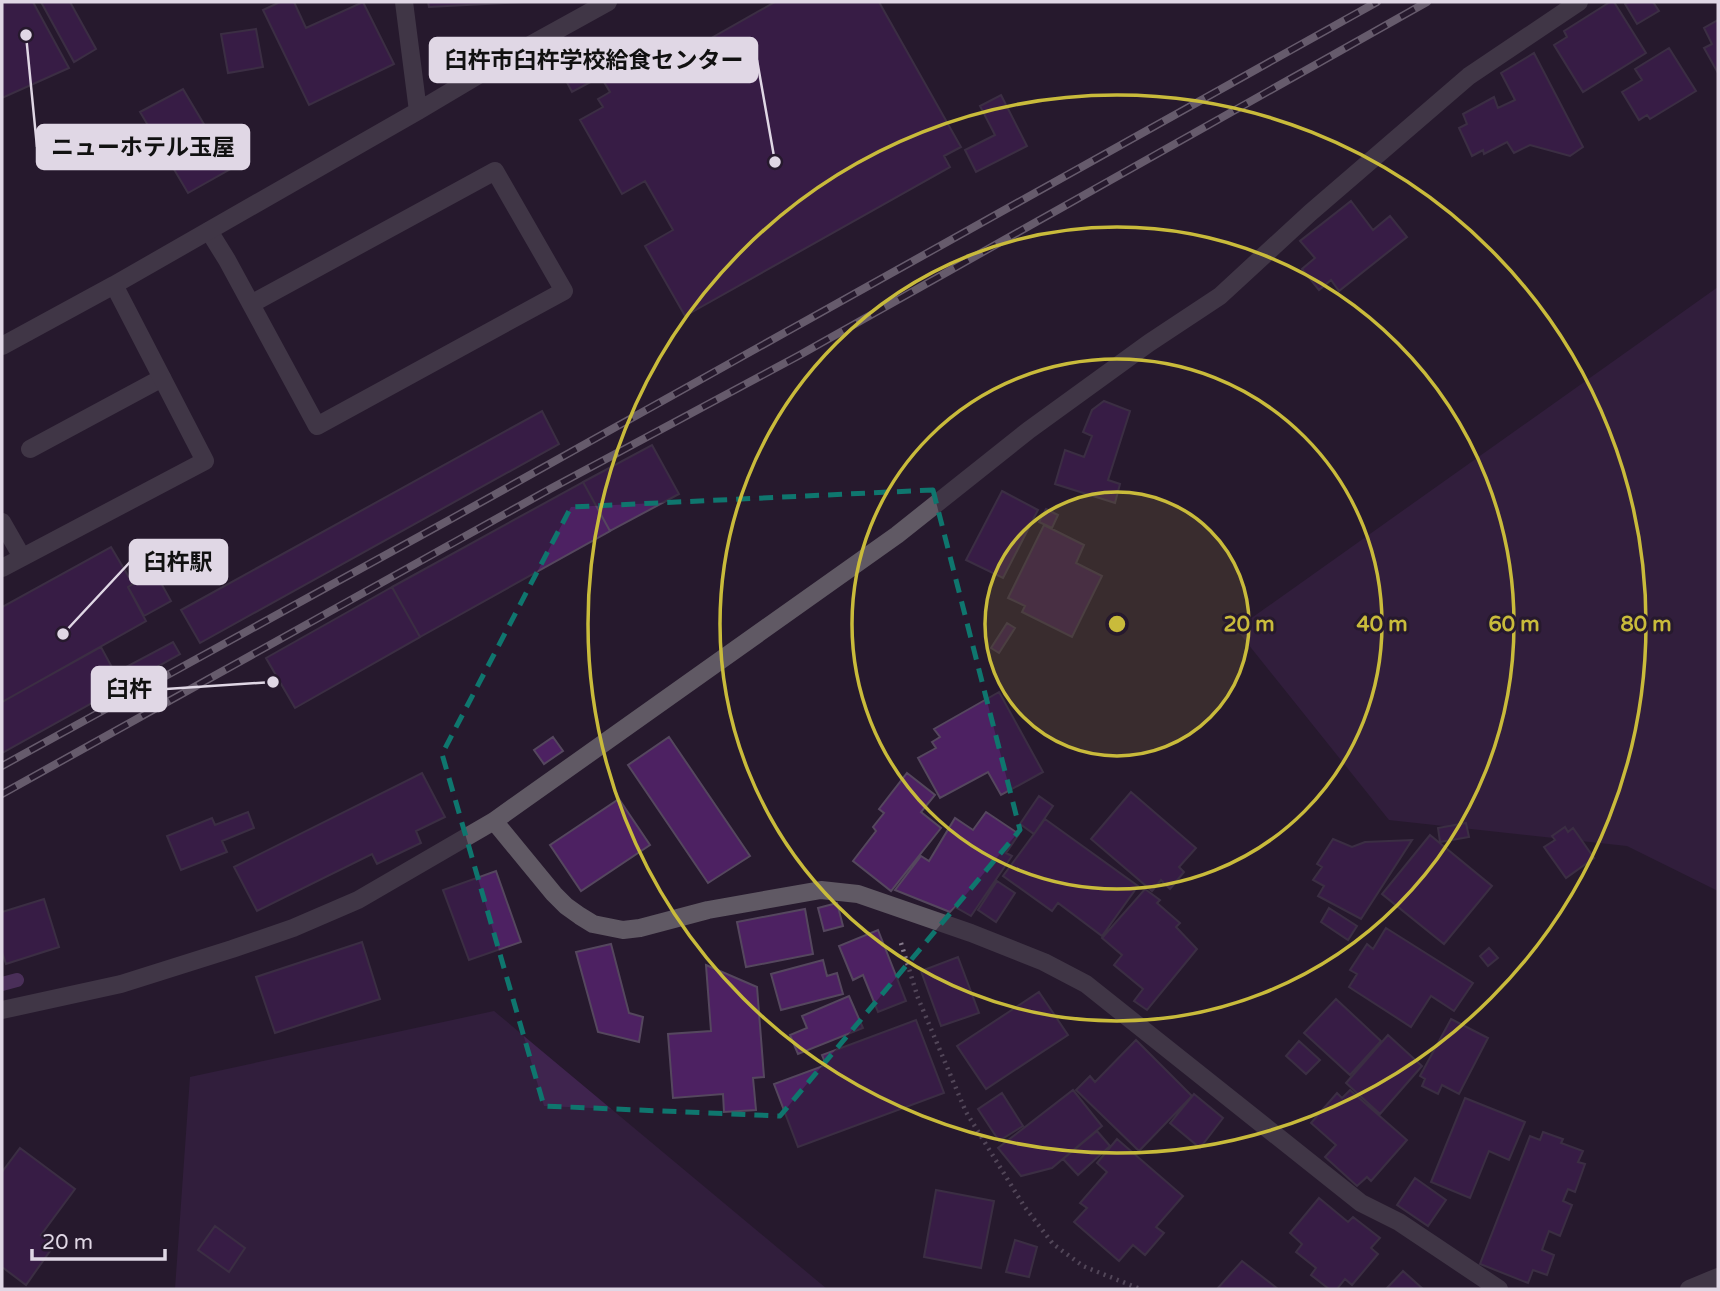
<svg xmlns="http://www.w3.org/2000/svg" width="1720" height="1291" font-family="'Varela Round','Noto Sans JP',sans-serif">
  <style>
    .green { fill: #3f244e }
    .lines { fill: none; stroke-linecap: round; stroke-linejoin: round }
    .stream { stroke: #774a8e; stroke-width: 14 }
    .building { fill: #4d2162; stroke: #55475e; stroke-width: 2 }
    .path { stroke: #877c8d; stroke-width: 4.5; stroke-dasharray: 2 5; stroke-linecap: butt }
    .lane { stroke: #605964; stroke-width: 18 }
    .street { stroke: #605964; stroke-width: 18 }
    .rail-casing { stroke: #b4aab9; stroke-width: 8 }
    .rail { stroke: #26192d; stroke-width: 5; stroke-dasharray: 16; stroke-linecap: butt }
    .marked { fill: none; stroke: #0f766e; stroke-width: 5; stroke-dasharray: 14 9; stroke-linejoin: round }
    .ring { fill: none; stroke: #c9bb3b; stroke-width: 3.5 }
    .centre { fill: #c9bb3b; stroke: #26192d; stroke-width: 3.5 }
    .ring-label { font-size: 21px; text-anchor: middle; font-weight: bold; fill: #c9bb3b; stroke: #26192d; stroke-width: 6; stroke-linejoin: round; paint-order: stroke }
    .leader { fill: none; stroke: #e0d7e5; stroke-width: 2.5 }
    .callout-dot { fill: #e0d7e5; stroke: #26192d; stroke-width: 2.5 }
    .callout { fill: #e0d7e5; stroke: #e0d7e5; stroke-width: 2.5 }
    .callout-label { font-size: 23px; text-anchor: middle; font-weight: bold; fill: #111 }
  </style>
  <rect width="100%" height="100%" fill="#26192d"/>
  <!-- green -->
  <path class="green" d="M1718 287V891L1627 846 1389 820 1236 629Z
    M494 1011 827 1289H175L190 1077Z"/>
  <g class="lines">
    <!-- stream -->
    <path class="stream" d="M2 984 17 980"/>
  </g>
  <!-- building -->
  <path class="building" d="M2 2H33L69 68 2 98Z
    M41 2H70L96 49 74 62Z
    M280 2H294L306 28 363 2 394 64 309 105 263 10Z
    M428 2H524L429 7Z
    M775 2H879L961 147 944 156 950 167 685 316 645 246 673 230 645 181 622 194 580 120 603 107 598 99 610 92 601 77 666 40 676 58Z
    M1610 2H1614L1646 53 1583 92 1554 45 1567 37 1564 31Z
    M1629 2H1653L1659 11 1637 24 1625 4Z
    M1718 20V73L1704 48 1712 44 1704 28Z
    M256 29 263 67 228 73 221 34Z
    M571 46 583 69 592 64 600 77 572 92 553 56Z
    M1669 48 1696 91 1650 119 1647 115 1639 120 1622 92 1642 80 1635 69Z
    M1534 53 1583 147 1570 156 1530 145 1514 153 1507 142 1484 154 1483 150 1472 156 1459 128 1467 124 1463 114 1494 97 1498 108 1515 100 1501 73Z
    M183 89 211 136 217 133 234 167 188 193 140 112Z
    M1001 95 1027 146 976 172 965 150 995 135 980 106Z
    M1351 201 1373 230 1390 216 1407 237 1339 291 1331 280 1319 290 1302 269 1315 258 1300 241Z
    M1104 401 1130 411 1108 480 1120 484 1115 503 1055 484 1065 450 1084 457 1092 436 1083 432 1092 410Z
    M542 411 559 444 200 643 181 610Z
    M652 445 679 494 610 531 583 482Z
    M583 482 610 531 420 637 392 587Z
    M1002 491 1038 510 1003 578 966 560Z
    M1046 509 1058 515 1052 528 1039 522Z
    M1044 525 1084 545 1076 563 1102 576 1072 637 1022 612 1025 606 1008 598Z
    M111 547 133 584 128 587 146 621 2 702V607Z
    M151 565 171 601 144 616 128 587 133 584 129 577Z
    M392 587 420 637 295 708 266 658Z
    M1007 623 1015 628 999 653 991 648Z
    M173 642 180 654 2 753V702L101 647 115 673Z
    M999 692 1043 772 1001 795 988 772 940 798 918 758 936 748 932 742 940 737 934 729Z
    M553 737 563 751 544 764 534 750Z
    M669 737 750 856 708 883 628 765Z
    M422 773 445 817 416 831 421 843 377 864 372 854 257 911 234 867Z
    M907 773 935 795 921 812 941 828 891 891 853 861 876 831 873 827 884 813 879 809Z
    M1131 792 1196 848 1179 867 1184 872 1170 889 1161 880 1152 891 1091 839Z
    M1039 796 1053 806 1034 834 1020 824Z
    M619 799 650 845 581 891 550 845Z
    M248 812 254 828 222 841 227 852 181 870 167 836 212 818 215 825Z
    M986 812 1019 834 1006 853 1012 856 971 916 955 907 950 912 895 890 921 856 929 861 955 818 973 830Z
    M1045 819 1138 886 1102 936 1058 903 1052 911 1003 876Z
    M1466 823 1469 837 1440 842 1438 828Z
    M1565 827 1568 832 1573 828 1594 858 1566 878 1544 847 1555 840 1552 836Z
    M1430 835 1492 886 1444 944 1382 894Z
    M1333 839 1352 847 1365 842 1412 840 1361 919 1318 896 1324 886 1313 880 1322 867 1317 864Z
    M496 871 521 942 469 960 443 890Z
    M997 881 1015 893 996 922 978 910Z
    M1145 889 1160 900 1157 903 1180 923 1176 927 1197 949 1147 1010 1134 1001 1143 989 1114 965 1122 955 1102 938Z
    M44 899 59 947 6 964 2 952V912Z
    M837 903 843 926 824 931 818 908Z
    M1329 908 1357 926 1348 940 1321 922Z
    M805 909 813 954 746 967 737 922Z
    M1386 928 1473 983 1454 1011 1431 996 1411 1027 1349 987 1357 974 1350 970 1367 944 1373 949Z
    M878 930 906 1001 878 1012 863 975 853 980 839 946Z
    M362 942 380 999 275 1033 256 977Z
    M611 944 629 1013 643 1017 639 1042 598 1032 576 952Z
    M1489 948 1498 958 1488 966 1480 956Z
    M958 957 979 1013 941 1026 921 971Z
    M823 960 827 976 837 973 843 994 781 1010 771 974Z
    M706 965 757 987 764 1077 753 1078 756 1110 724 1112 723 1094 673 1098 668 1034 711 1031Z
    M1039 992 1068 1035 986 1089 957 1046Z
    M849 996 863 1028 798 1054 790 1035 807 1028 802 1016Z
    M1336 999 1381 1041 1350 1075 1304 1033Z
    M1451 1019 1488 1038 1459 1094 1442 1085 1438 1094 1422 1086 1425 1079 1420 1076Z
    M916 1020 944 1093 798 1147 774 1084 826 1065 822 1055Z
    M1388 1035 1422 1066 1380 1114 1346 1083Z
    M1136 1040 1192 1096 1139 1151 1076 1090 1090 1076 1095 1082Z
    M1299 1041 1320 1060 1306 1074 1286 1056Z
    M1073 1090 1102 1126 1052 1168 1021 1176 998 1148Z
    M1350 1090 1407 1140 1371 1181 1367 1177 1357 1186 1325 1157 1336 1145 1311 1123 1337 1093 1342 1098Z
    M1002 1093 1023 1126 999 1141 978 1109Z
    M1194 1094 1223 1118 1200 1148 1170 1123Z
    M1465 1098 1525 1122 1509 1160 1489 1151 1470 1198 1431 1182Z
    M1097 1131 1110 1146 1078 1175 1063 1159Z
    M1543 1132 1563 1139 1561 1143 1583 1151 1578 1162 1585 1164 1575 1192 1568 1189 1563 1201 1572 1205 1560 1236 1549 1231 1542 1250 1554 1255 1547 1275 1533 1270 1528 1283 1480 1264 1530 1136 1540 1140Z
    M1117 1139 1183 1196 1156 1227 1164 1233 1145 1255 1133 1245 1119 1261 1074 1222 1087 1208 1080 1203 1107 1172 1097 1163Z
    M20 1148 75 1189 41 1235 55 1244 26 1285 2 1267V1172Z
    M1415 1178 1446 1200 1428 1226 1397 1205Z
    M936 1190 994 1201 981 1268 924 1257Z
    M1319 1198 1348 1222 1353 1217 1380 1238 1371 1248 1378 1254 1352 1285 1345 1279 1337 1289H1329L1311 1275 1316 1268 1296 1252 1302 1244 1290 1233Z
    M215 1226 245 1248 229 1272 198 1250Z
    M1015 1240 1037 1247 1029 1277 1006 1272Z
    M1242 1261 1278 1289H1217Z
    M1403 1271 1423 1289H1386Z"/>
  <g class="lines">
    <!-- path -->
    <path class="path" d="M901 943 918 998 966 1112 1024 1206 1053 1244 1083 1266 1140 1289"/>
    <!-- lane -->
    <path class="lane" d="M209 231 227 260 317 426 564 291 495 171 251 304
      M30 449 162 378"/>
    <!-- street -->
    <path class="street" d="M404 2 418 111
      M114 285 418 111 514 54 608 2
      M2 346 114 285 205 461 2 568
      M2 522 22 557
      M494 821 554 894 566 906 580 916 593 924 623 930 640 928 708 910 821 890 858 894 971 933 1044 962 1086 984 1361 1203 1399 1222 1499 1289
      M2 1010 121 984 232 949 293 928 358 900 494 821 897 535 1029 430 1149 343 1220 296 1310 213 1469 76 1579 2
      M1689 1289 1718 1277"/>
    <!-- rail casing -->
    <g class="rail-casing">
      <path id="rail" d="M2 766 451 519 1377 2
        M2 794 550 489 798 356 1427 2"/>
    </g>
    <!-- rail -->
    <use href="#rail" class="rail"/>
  </g>
  <!-- marked area -->
  <path d="M0 0H1720V1291H0ZM933 490 1020 830 780 1116 544 1106 442 754 571 507Z" fill="#26192d" fill-opacity=".55" fill-rule="evenodd"/>
  <path class="marked" d="M933 490 1020 830 780 1116 544 1106 442 754 571 507Z"/>
  <!-- distance rings -->
  <circle cx="1117" cy="624" r="132" fill="#c9bb3b" fill-opacity=".12"/>
  <g class="ring">
    <circle cx="1117" cy="624" r="132"/>
    <circle cx="1117" cy="624" r="265"/>
    <circle cx="1117" cy="624" r="397"/>
    <circle cx="1117" cy="624" r="529"/>
  </g>
  <circle cx="1117" cy="624" r="10" class="centre"/>
  <g class="ring-label">
    <text x="1249" y="631">20 m</text>
    <text x="1382" y="631">40 m</text>
    <text x="1514" y="631">60 m</text>
    <text x="1646" y="631">80 m</text>
  </g>
  <!-- callouts -->
  <path class="leader" d="M775 162L757 60M26 35L37 147M63 634L130 562M273 682L166 689"/>
  <g class="callout-dot">
    <circle cx="775" cy="162" r="7"/>
    <circle cx="26" cy="35" r="7"/>
    <circle cx="63" cy="634" r="7"/>
    <circle cx="273" cy="682" r="7"/>
  </g>
  <g class="callout">
    <rect x="430" y="38" width="327" height="44" rx="7"/>
    <rect x="37" y="125" width="212" height="44" rx="7"/>
    <rect x="130" y="540" width="97" height="44" rx="7"/>
    <rect x="92" y="667" width="74" height="44" rx="7"/>
  </g>
  <g class="callout-label">
    <text x="594" y="68">臼杵市臼杵学校給食センター</text>
    <text x="143" y="155">ニューホテル玉屋</text>
    <text x="178" y="570">臼杵駅</text>
    <text x="129" y="697">臼杵</text>
  </g>
  <!-- border -->
  <rect width="1720" height="1291" fill="none" stroke="#e0d7e5" stroke-width="7"/>
  <!-- scale -->
  <path d="M32 1249v10h133v-10" fill="none" stroke="#e0d7e5" stroke-width="3.5"/>
  <text x="42" y="1249" font-size="21" fill="#e0d7e5" stroke="#26192d" stroke-width="5" paint-order="stroke">20 m</text>
</svg>
